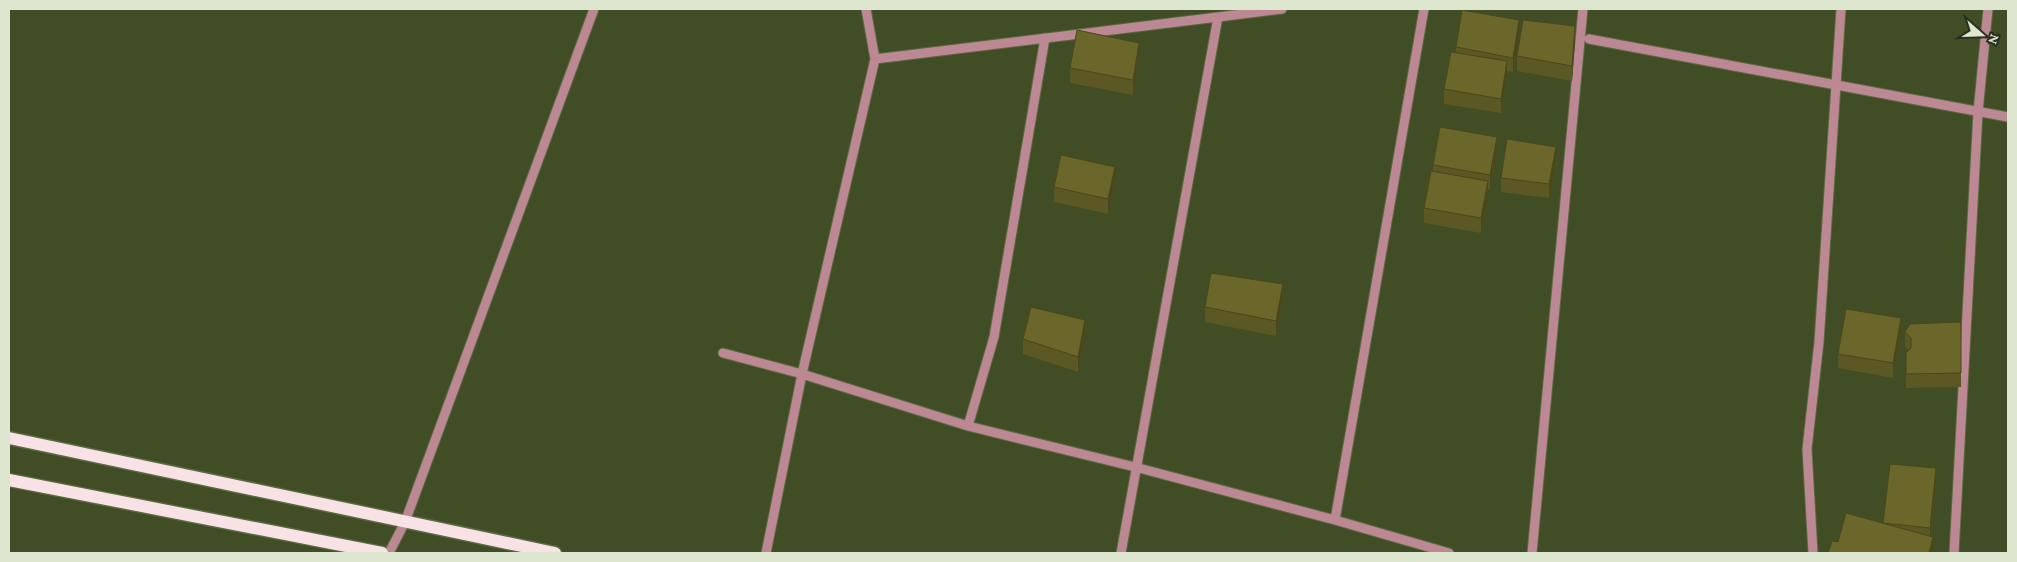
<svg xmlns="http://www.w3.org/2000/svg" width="2017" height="562" font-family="'Crimson Pro',serif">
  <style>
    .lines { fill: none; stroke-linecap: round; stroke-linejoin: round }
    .minor-casing { stroke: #5c6944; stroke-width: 11 }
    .major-casing { stroke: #5c6944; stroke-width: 15 }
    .minor { stroke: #bc8893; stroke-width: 9 }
    .major { stroke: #f8e2e6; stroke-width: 12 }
    .wall { fill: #5c5823 }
    .shaded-wall { fill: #4b471d }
    .building { fill: #6b6629; stroke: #4b471d }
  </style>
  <rect width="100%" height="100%" fill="#404d25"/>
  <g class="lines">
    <!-- minor casing -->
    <g class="minor-casing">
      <path id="minor" d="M866 9 875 59
        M1218 17 1282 9
        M1589 39 2008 117
        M723 353 802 374 968 426 1135 467 1335 520 1424 9
        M968 426 994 337 1045 38
        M1335 520 1449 553
        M389 553 405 522 594 9
        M766 553 802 374 875 59 1218 17 1121 553
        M1532 553 1583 9
        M1813 553 1807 449 1819 342 1841 9
        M1954 553 1978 112 1988 9"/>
    </g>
    <!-- major casing -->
    <g class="major-casing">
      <path id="major" d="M9 438 555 553
        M9 480 382 553"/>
    </g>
    <!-- minor -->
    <use href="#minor" class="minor"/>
    <!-- major -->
    <use href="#major" class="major"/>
  </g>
  <!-- wall -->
  <path class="wall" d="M1519 35 1513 72 1507 71V76L1501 113 1444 104V89L1456 53V47Z
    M1575 40 1572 81 1517 71V56Z
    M1139 57 1133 95 1070 83V68Z
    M1497 152 1490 189H1488V196L1481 233 1424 223V208L1433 171V165Z
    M1556 161 1549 198 1501 192V178Z
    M1115 181 1108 214 1054 202V187Z
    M1283 299 1276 336 1205 322V307Z
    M1961 322V387L1906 388V353L1909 350 1905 347V332Z
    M1901 332 1893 378 1838 368V354Z
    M1085 335 1078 372 1023 354V339Z
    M1890 464 1936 483 1931 537 1933 553 1838 542 1883 524Z"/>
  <!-- shaded-wall -->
  <path class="shaded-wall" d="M1519 20V35L1513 72V58Z
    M1575 26V40L1572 81V66Z
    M1139 43V57L1133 95V80Z
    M1507 61V76L1501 113V99Z
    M1497 137V152L1490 189V175Z
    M1556 147V161L1549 198V184Z
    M1115 167V181L1108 214V199Z
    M1488 181V196L1481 233V218Z
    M1283 284V299L1276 336V321Z
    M1901 318V332L1893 378V363Z
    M1085 320V335L1078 372V357Z
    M1936 468V483L1930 543V528Z
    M1933 537V553H1929Z"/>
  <!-- building -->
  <path class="building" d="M1462 10 1519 20 1513 58 1456 47Z
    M1523 20 1575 26 1572 66 1517 56Z
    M1077 30 1139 43 1133 80 1070 68Z
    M1451 52 1507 61 1501 99 1444 89Z
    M1440 127 1497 137 1490 175 1433 165Z
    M1507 139 1556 147 1549 184 1501 178Z
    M1061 155 1115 167 1108 199 1054 187Z
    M1431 171 1488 181 1481 218 1424 208Z
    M1211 273 1283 284 1276 321 1205 307Z
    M1031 307 1085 320 1078 357 1023 339Z
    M1846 309 1901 318 1893 363 1838 354Z
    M1961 322V373L1906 374V353L1911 348V338L1905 332 1910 324Z
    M1890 464 1936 468 1930 528 1883 523Z
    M1846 513 1933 537 1929 553H1828L1832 541 1838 542Z"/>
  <!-- border -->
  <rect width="2017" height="562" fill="none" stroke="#dde6cf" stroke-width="20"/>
  <!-- north arrow -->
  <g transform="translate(1982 35) rotate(110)" stroke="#2a301f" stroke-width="4" paint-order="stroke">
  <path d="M0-4L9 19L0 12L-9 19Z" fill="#dde6cf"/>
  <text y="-8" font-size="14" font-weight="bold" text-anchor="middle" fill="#dde6cf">N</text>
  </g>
</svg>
